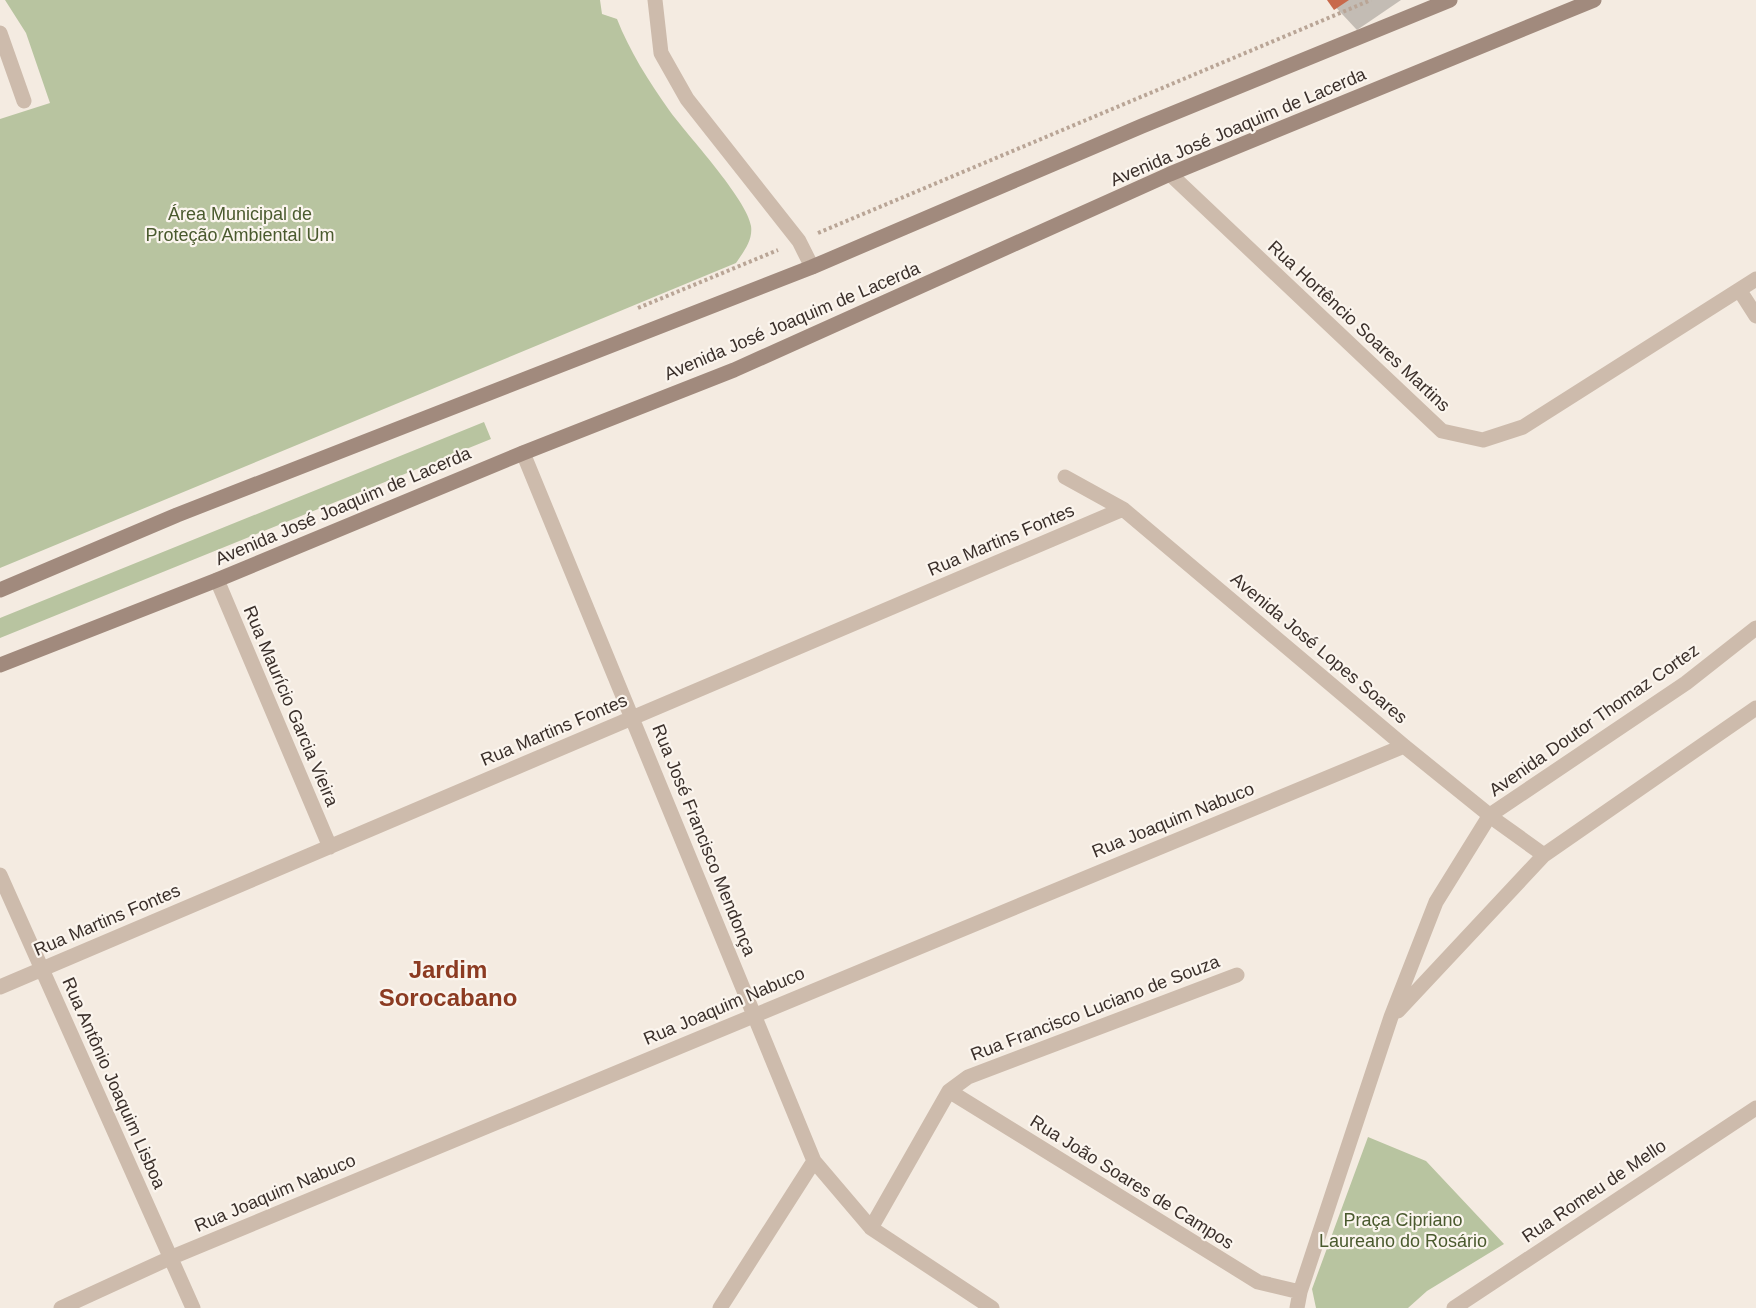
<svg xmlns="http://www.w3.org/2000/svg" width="1756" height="1308" font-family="Helvetica,sans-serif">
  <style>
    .green { fill: #b8c4a0 }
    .shadow { fill: #0003 }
    .building { fill: #c8694b }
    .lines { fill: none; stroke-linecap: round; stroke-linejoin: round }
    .path { stroke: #b9a596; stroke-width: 4; stroke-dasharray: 3 3; stroke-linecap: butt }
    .minor { stroke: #cdbbac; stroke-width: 15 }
    .secondary { stroke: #a18a7d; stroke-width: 15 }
    .labels { text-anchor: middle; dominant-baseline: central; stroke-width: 4.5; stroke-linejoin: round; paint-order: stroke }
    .street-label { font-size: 18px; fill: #3b302b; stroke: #fbf5ee }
    .park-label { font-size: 18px; fill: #4a5a2e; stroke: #fbf5ee }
    .district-label { font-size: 24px; font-weight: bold; fill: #8c3b22; stroke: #fbf5ee }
  </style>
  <rect width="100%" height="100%" fill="#f4ebe1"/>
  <!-- green -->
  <path class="green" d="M5 0H600L602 14 617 19C629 50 649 82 669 110 687 135 747 199 751 226 753 240 744 251 736 263L0 568V119L50 103 26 33Z
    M484 422 491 439 0 638V618Z
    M1368 1137 1426 1161 1504 1244 1427 1291 1408 1308H1316L1312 1289Z"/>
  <!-- shadow -->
  <path class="shadow" d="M1329 0H1401L1357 30Z"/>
  <!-- building -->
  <path class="building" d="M1327 0H1349L1334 10Z"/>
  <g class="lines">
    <!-- path -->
    <path class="path" d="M818 233 1371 0
      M638 308 778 250"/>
    <!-- minor -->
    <path class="minor" d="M655 0 661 53 687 99 799 241 812 267
      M0 33 24 101
      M1170 174 1442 431 1483 440 1523 427 1756 279
      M1740 291 1756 316
      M523 453 814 1161 871 1228 992 1308
      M1065 477 1123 509 1404 746 1498 822 1544 855
      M217 580 330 847
      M0 875 193 1308
      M0 987 1123 509
      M1398 1011 1544 855 1756 708
      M949 1091 1258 1282 1300 1292
      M871 1228 949 1091 968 1077 1237 975
      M61 1308 170 1258 1404 746
      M720 1308 814 1161
      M1297 1308 1300 1292 1391 1017 1436 902 1490 815 1686 683 1756 628
      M1454 1308 1756 1108"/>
    <!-- secondary -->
    <path class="secondary" d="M0 590 177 515 812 267 1142 126 1450 0
      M0 665 217 580 523 453 734 370 1170 174 1594 0"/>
  </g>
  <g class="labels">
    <!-- street labels -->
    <g class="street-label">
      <text transform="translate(1238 127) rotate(-23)">Avenida José Joaquim de Lacerda</text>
      <text transform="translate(792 321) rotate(-23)">Avenida José Joaquim de Lacerda</text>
      <text transform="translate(1359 326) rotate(43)">Rua Hortêncio Soares Martins</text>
      <text transform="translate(343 506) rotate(-23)">Avenida José Joaquim de Lacerda</text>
      <text transform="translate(1001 540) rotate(-23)">Rua Martins Fontes</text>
      <text transform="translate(1319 648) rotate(40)">Avenida José Lopes Soares</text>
      <text transform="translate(291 706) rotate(67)">Rua Maurício Garcia Vieira</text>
      <text transform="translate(1594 720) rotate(-35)">Avenida Doutor Thomaz Cortez</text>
      <text transform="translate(554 730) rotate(-23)">Rua Martins Fontes</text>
      <text transform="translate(1173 820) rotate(-22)">Rua Joaquim Nabuco</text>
      <text transform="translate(704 840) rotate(68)">Rua José Francisco Mendonça</text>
      <text transform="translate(107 920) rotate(-23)">Rua Martins Fontes</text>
      <text transform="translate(724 1006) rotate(-23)">Rua Joaquim Nabuco</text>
      <text transform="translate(1095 1008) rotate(-21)">Rua Francisco Luciano de Souza</text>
      <text transform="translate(114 1083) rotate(66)">Rua Antônio Joaquim Lisboa</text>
      <text transform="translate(1132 1182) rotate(32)">Rua João Soares de Campos</text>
      <text transform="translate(1594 1191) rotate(-34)">Rua Romeu de Mello</text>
      <text transform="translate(275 1193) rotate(-23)">Rua Joaquim Nabuco</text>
    </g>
    <!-- park labels -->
    <g class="park-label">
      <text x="240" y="214">Área Municipal de<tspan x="240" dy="21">Proteção Ambiental Um</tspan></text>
      <text x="1403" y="1220">Praça Cipriano<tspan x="1403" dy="21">Laureano do Rosário</tspan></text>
    </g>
    <!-- district labels -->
    <g class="district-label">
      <text x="448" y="969">Jardim<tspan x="448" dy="28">Sorocabano</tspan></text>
    </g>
  </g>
</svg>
